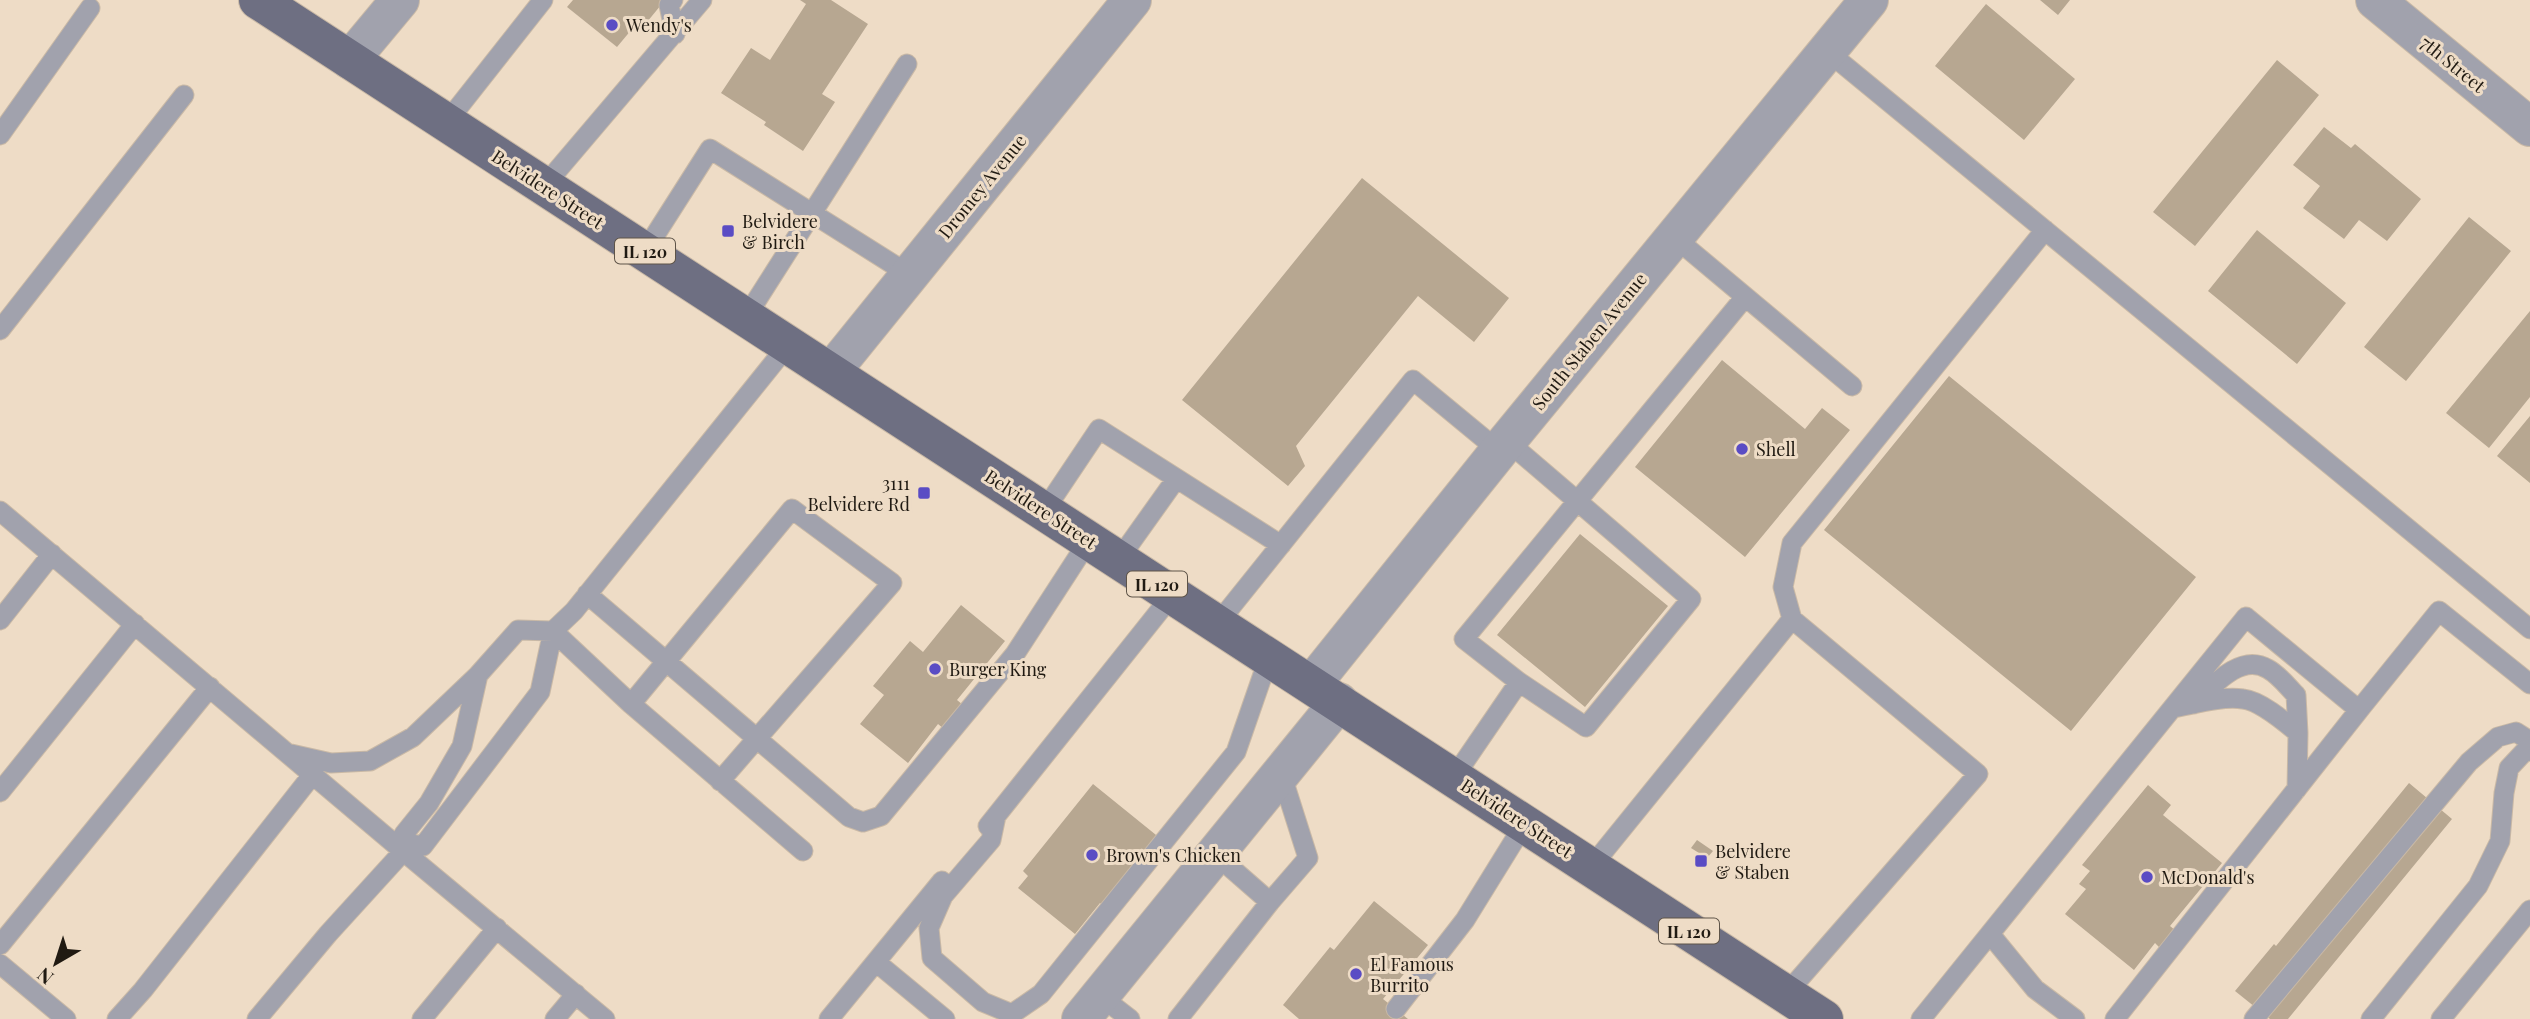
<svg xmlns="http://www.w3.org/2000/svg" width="2530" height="1019" font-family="'Playfair Display',serif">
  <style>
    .building { fill: #b7a791 }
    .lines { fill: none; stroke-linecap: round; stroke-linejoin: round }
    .service-casing { stroke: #c9b9a6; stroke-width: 21 }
    .minor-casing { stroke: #c9b9a6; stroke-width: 40 }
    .primary-casing { stroke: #c9b9a6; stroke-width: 40 }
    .service { stroke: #a1a2ad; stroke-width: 19 }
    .minor { stroke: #a1a2ad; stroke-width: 38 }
    .primary { stroke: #6e6f82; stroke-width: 38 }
    .poi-dot { fill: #5a4cc4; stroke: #eedcc6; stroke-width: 2.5 }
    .labels { text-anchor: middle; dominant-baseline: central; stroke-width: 6; stroke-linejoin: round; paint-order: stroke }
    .shield { fill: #eedcc6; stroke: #5e5448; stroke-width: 2 }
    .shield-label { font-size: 16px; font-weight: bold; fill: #201a12 }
    .poi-label { font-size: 18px; fill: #201a12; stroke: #eedcc6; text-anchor: start }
    .street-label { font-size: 18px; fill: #201a12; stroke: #eedcc6 }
  </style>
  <rect width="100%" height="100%" fill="#eedcc6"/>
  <!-- building -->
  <path class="building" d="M573 0H665L643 27 637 23 617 47 567 7Z
    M800 0H831L868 24 822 94 835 102 803 151 764 125 766 122 721 93 751 48 770 60 806 4Z
    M2040 0H2070L2058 15Z
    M1986 4 2075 79 2024 140 1935 66Z
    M2277 60 2319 95 2195 246 2153 212Z
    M2324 127 2351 148 2355 144 2421 199 2387 241 2359 220 2344 239 2303 208 2320 186 2293 165Z
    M1362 178 1509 298 1474 342 1418 296 1296 446 1305 466 1288 486 1182 400Z
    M2469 217 2511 251 2406 381 2364 347Z
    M2257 230 2346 303 2297 364 2208 291Z
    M2530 311V397L2489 448 2446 413Z
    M1722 360 1805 429 1822 408 1850 430 1745 557 1635 467Z
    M1949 376 2196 577 2071 731 1824 530Z
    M2530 416V483L2497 456Z
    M1580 534 1668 606 1585 707 1497 635Z
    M961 605 1005 641 957 700 963 705 944 729 938 724 908 763 860 724 884 695 873 686 910 641 923 652Z
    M2409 783 2452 819 2288 1019H2270L2235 991 2274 944 2276 946Z
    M1093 784 1161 839 1105 907 1100 903 1075 934 1018 888 1028 876 1023 871Z
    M2148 785 2171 805 2163 815 2222 863 2170 926 2176 931 2162 950 2155 943 2134 970 2065 914 2086 889 2079 884 2090 871 2082 865Z
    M1697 840 1713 851 1707 858 1691 848Z
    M1374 901 1428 945 1383 999 1408 1019H1299L1283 1005 1330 947 1334 950Z"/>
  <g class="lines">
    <!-- service casing -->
    <g class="service-casing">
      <path id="service" d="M673 0 669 5 675 34
        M1827 51 2530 629
        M446 123 543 0
        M0 135 90 8
        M544 186 702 0
        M1674 237 1852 386
        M645 251 710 149 910 275
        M746 317 907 64
        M0 330 184 95
        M788 345 574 611 553 631 540 692 423 846 410 844 404 834 429 803 462 746 478 675 518 630 553 631 631 704 803 851
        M1507 441C1568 493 1630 546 1691 599L1586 727 1519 682 1464 639 1745 297
        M0 511 403 851 605 1019
        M1044 511 1099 429 1281 545
        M1119 559 1176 479
        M587 594 849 817 863 822 881 816 1015 654 1089 540
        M1792 619 1783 587 1792 543 2045 230
        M0 620 52 554
        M1218 623 1413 380 1499 451
        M631 704 792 509 892 583 720 781
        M2194 704C2212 687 2240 652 2268 669 2279 675 2288 687 2296 695L2298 733
        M2173 708C2195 704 2221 696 2243 699 2261 701 2285 722 2298 733L2297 789
        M2359 710 2439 611 2530 684
        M291 754 331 763 370 761 413 737 478 675
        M1454 777 1519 682
        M0 792 135 624
        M996 816 991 840 943 896 929 928 932 958 983 1002 1012 1014 1041 994 1236 752 1269 657
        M988 826 1173 594
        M1591 867 1792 619 1978 774 1786 994
        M1270 902 1308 858 1281 773
        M1990 934 2035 989 2075 1019
        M0 945 210 687
        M876 962 945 1019
        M0 964 66 1019
        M1099 995 1130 1019
        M1396 1009 1465 920 1525 823
        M117 1019 143 990 313 774
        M257 1019 328 934 410 844
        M422 1019 497 928
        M555 1019 576 994
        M829 1019 942 881
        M1178 1019 1270 902 1215 854
        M1921 1019 2246 617 2359 710 2115 1019
        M2254 1019 2469 762 2498 737 2516 732 2530 741
        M2371 1019 2478 886 2500 841 2504 793 2509 768 2524 752 2530 751
        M2441 1019 2530 910"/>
    </g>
    <!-- minor casing -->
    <g class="minor-casing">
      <path id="minor" d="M2375 0 2530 127
        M350 60 400 0
        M831 372 1132 0
        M1312 684 1507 441 1869 0
        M1081 1019 1339 702"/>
    </g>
    <!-- primary casing -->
    <g class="primary-casing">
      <path id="primary" d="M258 0 1824 1019"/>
    </g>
    <!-- service -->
    <use href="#service" class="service"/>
    <!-- minor -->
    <use href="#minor" class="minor"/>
    <!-- primary -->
    <use href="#primary" class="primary"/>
  </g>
  <!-- markers -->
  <g class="poi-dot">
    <circle cx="612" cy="25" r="7"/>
    <rect x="721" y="224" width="14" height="14" rx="3.5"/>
    <circle cx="1742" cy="449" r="7"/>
    <rect x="917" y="486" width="14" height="14" rx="3.5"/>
    <circle cx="935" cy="669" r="7"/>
    <circle cx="1092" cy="855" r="7"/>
    <rect x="1694" y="854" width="14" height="14" rx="3.5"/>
    <circle cx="2147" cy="877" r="7"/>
    <circle cx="1356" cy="974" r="7"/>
  </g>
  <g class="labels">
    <!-- shield labels -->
    <g class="shield">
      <rect x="615" y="238.5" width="60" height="25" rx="5"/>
      <rect x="1127" y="571.5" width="60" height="25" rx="5"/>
      <rect x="1659" y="918.5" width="60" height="25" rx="5"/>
    </g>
    <g class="shield-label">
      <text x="645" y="251">IL 120</text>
      <text x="1157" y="584">IL 120</text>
      <text x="1689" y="931">IL 120</text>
    </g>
    <!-- poi labels -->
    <g class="poi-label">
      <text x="626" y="25">Wendy's</text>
      <text x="742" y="221">Belvidere<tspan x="742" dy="21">&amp; Birch</tspan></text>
      <text x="1756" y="449">Shell</text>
      <text x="910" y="483" text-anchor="end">3111<tspan x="910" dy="21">Belvidere Rd</tspan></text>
      <text x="949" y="669">Burger King</text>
      <text x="1715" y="851">Belvidere<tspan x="1715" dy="21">&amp; Staben</tspan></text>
      <text x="1106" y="855">Brown's Chicken</text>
      <text x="2161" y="877">McDonald's</text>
      <text x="1370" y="964">El Famous<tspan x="1370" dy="21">Burrito</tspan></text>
    </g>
    <!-- street labels -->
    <g class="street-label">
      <text transform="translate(2453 64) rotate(39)">7th Street</text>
      <text transform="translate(982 186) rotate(-51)">Dromey Avenue</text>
      <text transform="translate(548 189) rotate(33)">Belvidere Street</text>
      <text transform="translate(1589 341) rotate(-51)">South Staben Avenue</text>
      <text transform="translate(1041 509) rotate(33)">Belvidere Street</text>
      <text transform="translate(1517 818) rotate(33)">Belvidere Street</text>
    </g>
  </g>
  <!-- north arrow -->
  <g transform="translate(56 963) rotate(219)" stroke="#eedcc6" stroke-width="5" paint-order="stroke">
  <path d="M0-5L12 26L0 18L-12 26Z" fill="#201a12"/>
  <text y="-10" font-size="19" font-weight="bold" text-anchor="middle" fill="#201a12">N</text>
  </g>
</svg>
